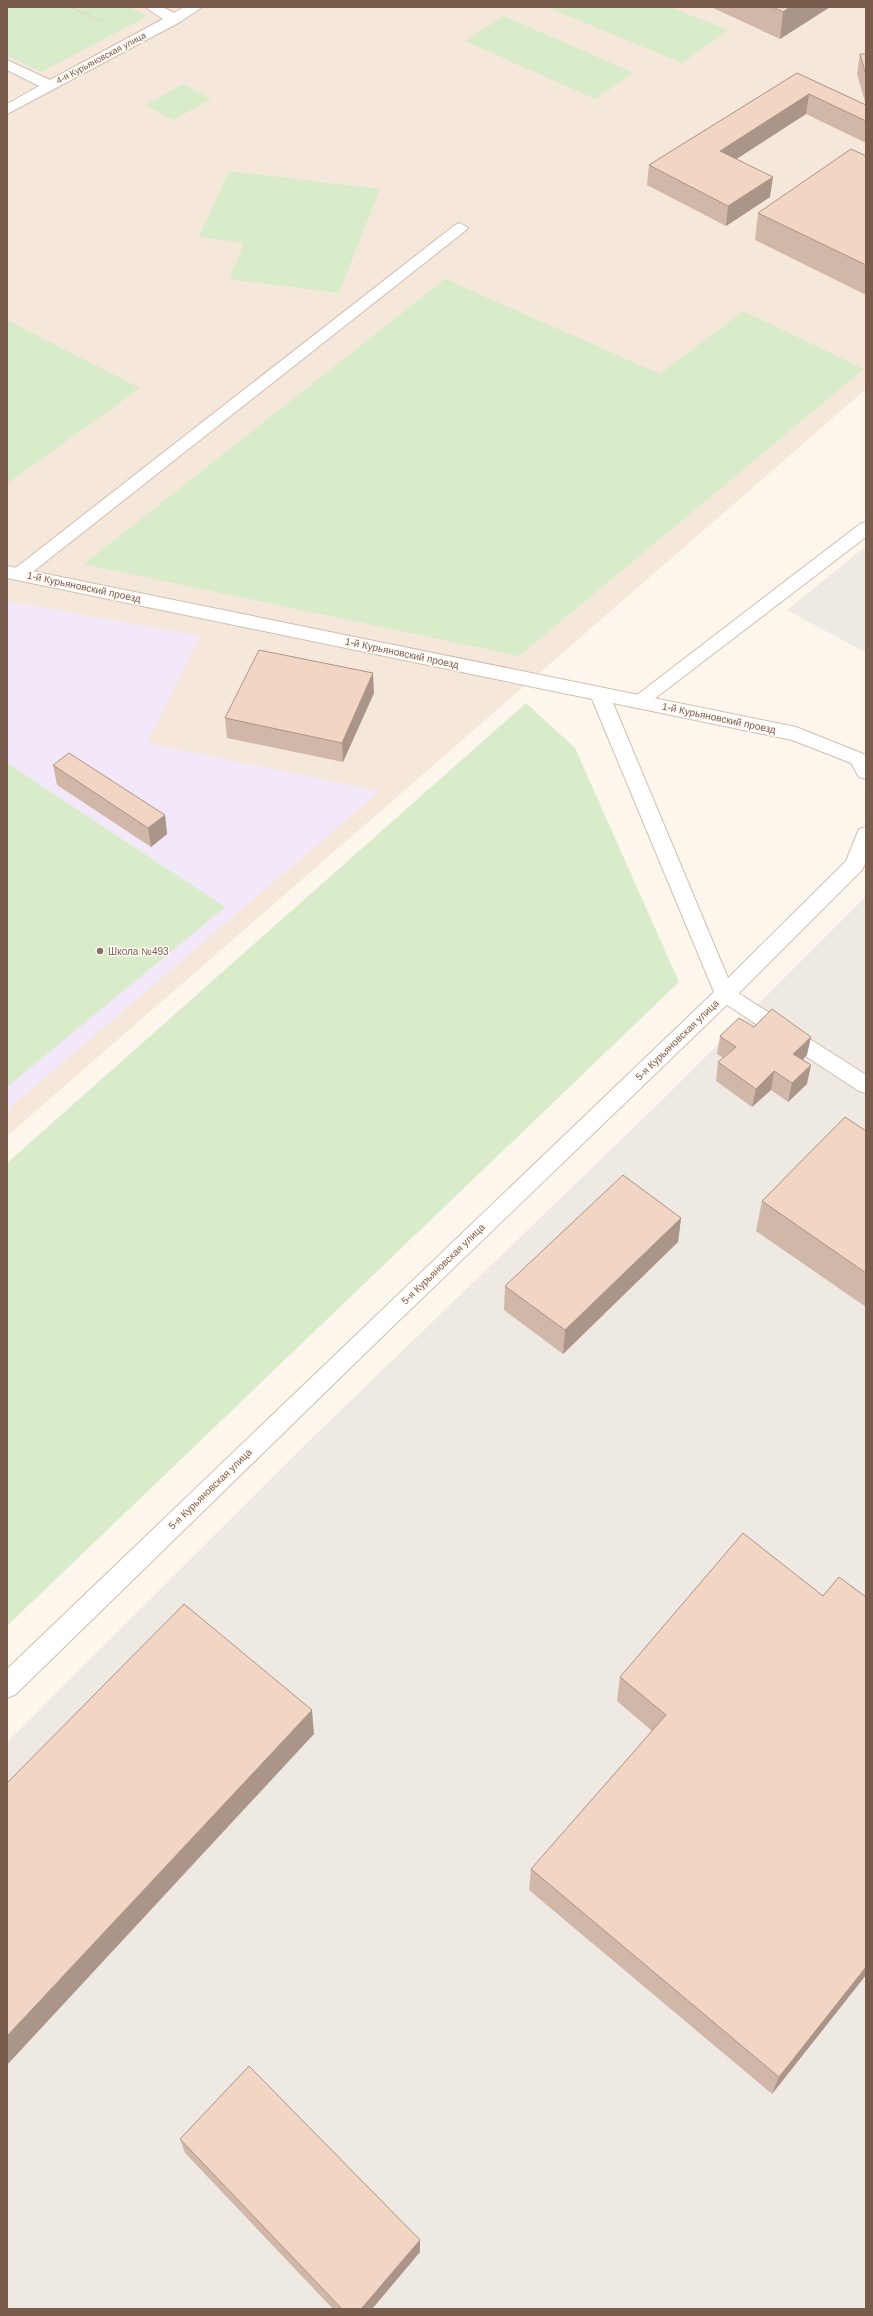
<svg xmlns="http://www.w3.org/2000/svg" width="873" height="2316" font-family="Arial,sans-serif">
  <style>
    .residential { fill: #f5e8da }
    .industrial { fill: #efe9e4 }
    .education { fill: #f3e8fa }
    .green { fill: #d8ecc9 }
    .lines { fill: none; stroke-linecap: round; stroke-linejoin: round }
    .service-casing { stroke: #d1beb0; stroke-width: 2 }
    .minor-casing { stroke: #d1beb0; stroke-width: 2 }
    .path { stroke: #d9b8a5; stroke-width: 2; stroke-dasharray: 0.5 2; stroke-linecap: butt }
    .service { fill: #fff; fill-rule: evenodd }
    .minor { fill: #fff; fill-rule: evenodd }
    .wall { fill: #d1b7a8 }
    .shaded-wall { fill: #aa9588 }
    .building { fill: #f3d5c3; stroke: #aa9588 }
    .education-dot { fill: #8d6e63; stroke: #fffaf3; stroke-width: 1.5 }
    .labels { text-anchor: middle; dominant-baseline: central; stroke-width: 3; stroke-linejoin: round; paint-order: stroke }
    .far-street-label { font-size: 9px; fill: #7a5c4d; stroke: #fffaf3 }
    .street-label { font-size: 10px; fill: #7a5c4d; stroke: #fffaf3 }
    .education-label { font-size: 10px; fill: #785e54; stroke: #fffaf3; text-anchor: start }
  </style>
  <rect width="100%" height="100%" fill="#fdf6ec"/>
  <!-- residential -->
  <path class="residential" d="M7 7H866V389L7 1136Z"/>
  <!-- industrial -->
  <path class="industrial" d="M866 546V653L787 610Z
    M866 896V2309H7V1742L309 1441 655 1107Z"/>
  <!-- education -->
  <path class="education" d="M7 601 200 636 147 743 380 791 7 1110Z"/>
  <!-- green -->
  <path class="green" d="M7 7H129L148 16 41 72 7 56Z
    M546 7H670L728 30 682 63Z
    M504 16 634 73 595 99 465 41Z
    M183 84 211 99 173 120 145 105Z
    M229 171 380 189 339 293 229 279 244 243 199 237Z
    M445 279 660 374 743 311 864 369 519 656 84 564Z
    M7 320 140 388 7 484Z
    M526 703 575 748 679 982 7 1626V1163Z
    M7 763 225 907 7 1087Z"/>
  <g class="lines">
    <!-- service casing -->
    <g class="service-casing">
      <path id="service" d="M460 223 468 228 465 231 25 578 19 580 13 578 10 574 13 570 455 225Z
        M866 522V537L645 706 639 708 633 706 630 702 633 698 860 524Z
        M725 986 732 989 866 1075V1093L859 1091 718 999 715 994 718 989Z"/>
    </g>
    <!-- minor casing -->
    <g class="minor-casing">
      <path id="minor" d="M145 7H163L174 13 184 7H202L180 22 7 114V104L39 86 7 70V60L50 80 163 19Z
        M7 566 796 727 866 755V779L859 777 851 763 792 740 613 703 728 978 846 861 859 829 866 827V862L862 870 732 1000 384 1335 16 1694 7 1698V1669L714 992 592 699 7 578Z"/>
    </g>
    <!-- path -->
    <path class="path" d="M70 7 103 22"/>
    <!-- service -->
    <use href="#service" class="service"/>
    <!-- minor -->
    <use href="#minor" class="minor"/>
  </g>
  <!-- wall -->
  <path class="wall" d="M711 7H830L780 39Z
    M860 54H866V143L806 114 736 159 770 197 726 226 647 185 649 165 797 73 866 105 857 74Z
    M866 156V295L755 240 758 213Z
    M374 693 343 762 227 738 225 718Z
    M53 765 165 815 167 834 151 847 57 785Z
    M754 1027 807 1055 803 1060 807 1084 788 1102 771 1090 752 1107 716 1081 718 1062 723 1058 717 1054 720 1036Z
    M866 1131V1307L756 1231 762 1201Z
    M681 1218 678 1242 563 1354 504 1310 505 1286Z
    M823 1596 866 1597V1975L772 2094 529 1890 531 1869 652 1731 617 1701 620 1677Z
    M180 2139 420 2240V2252L372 2309H333L185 2153Z"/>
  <!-- shaded-wall -->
  <path class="shaded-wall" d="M790 7H830L780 39 783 12Z
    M809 94 806 114 718 171 720 151Z
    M773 177 770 197 726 226 728 206Z
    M373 673 374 693 343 762 342 743Z
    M165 815 167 834 151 847 148 828Z
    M811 1037 807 1055 790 1072 793 1054Z
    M811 1065 807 1084 788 1102 792 1083Z
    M774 1071 771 1090 752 1107 756 1089Z
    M681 1218 678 1242 563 1354 565 1330Z
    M312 1710 314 1734 7 2065V2036Z
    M866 1967V1975L772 2094 779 2077Z
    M420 2240V2252L372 2309H361Z"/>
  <!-- building -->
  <path class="building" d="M773 7H790L783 12Z
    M860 54H866V75Z
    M797 73 866 105V121L809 94 720 151 773 177 728 206 649 165Z
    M851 149 866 156V265L758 213Z
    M259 650 373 673 342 743 225 718Z
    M69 753 165 815 148 828 53 765Z
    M772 1009 811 1037 793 1054 811 1065 792 1083 774 1071 756 1089 718 1062 736 1047 720 1036 739 1018 754 1027Z
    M845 1117 866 1131V1273L762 1201Z
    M623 1175 681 1218 565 1330 505 1286Z
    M743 1533 823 1596 839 1577 866 1597V1967L779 2077 531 1869 666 1715 620 1677Z
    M184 1604 312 1710 7 2036V1783Z
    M249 2066 420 2240 361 2309H342L180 2139Z"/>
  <!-- markers -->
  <circle class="education-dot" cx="100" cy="951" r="4"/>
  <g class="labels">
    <!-- far-street labels -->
    <g class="far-street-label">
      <text transform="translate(101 58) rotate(-28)">4-я Курьяновская улица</text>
    </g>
    <!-- street labels -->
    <g class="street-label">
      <text transform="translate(84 587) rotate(12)">1-й Курьяновский проезд</text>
      <text transform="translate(402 653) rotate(12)">1-й Курьяновский проезд</text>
      <text transform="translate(719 718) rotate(12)">1-й Курьяновский проезд</text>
      <text transform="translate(677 1040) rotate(-44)">5-я Курьяновская улица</text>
      <text transform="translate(443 1264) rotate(-44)">5-я Курьяновская улица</text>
      <text transform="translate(210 1489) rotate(-44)">5-я Курьяновская улица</text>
    </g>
    <!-- education labels -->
    <g class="education-label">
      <text x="108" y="951">Школа №493</text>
    </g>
  </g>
  <!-- border -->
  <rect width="873" height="2316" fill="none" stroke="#7a5c4d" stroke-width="16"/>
</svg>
